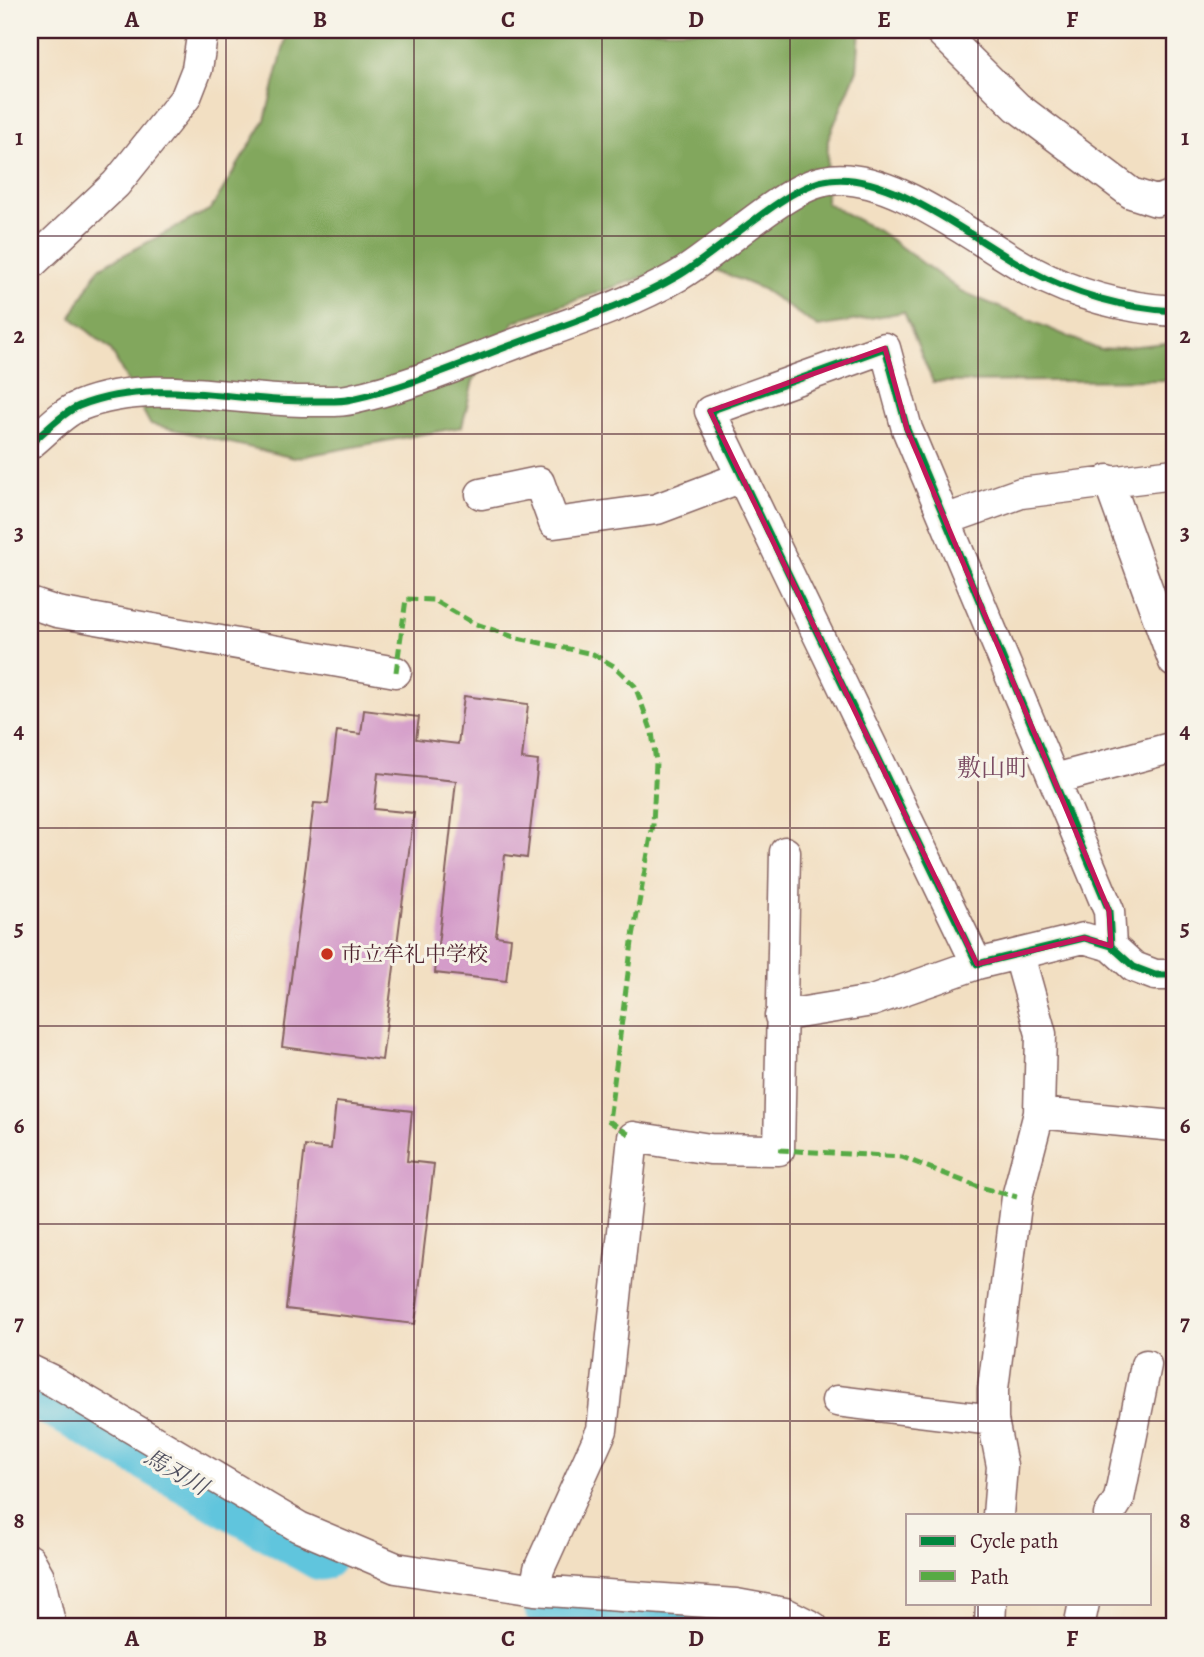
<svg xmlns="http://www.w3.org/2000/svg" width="1204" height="1657" font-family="Alegreya,'Noto Serif JP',serif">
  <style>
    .forest { fill: #82a75d; stroke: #666344; stroke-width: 2 }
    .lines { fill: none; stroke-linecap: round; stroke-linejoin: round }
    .river { stroke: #60c5dd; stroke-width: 51 }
    .building { fill: #d49cc9 }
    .minor-casing { stroke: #856260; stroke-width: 33 }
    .minor { stroke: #fff; stroke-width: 30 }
    .quiet { stroke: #57aa44; stroke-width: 5; stroke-dasharray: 10 5; stroke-linecap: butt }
    .cycleway-casing { stroke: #f7f3e8; stroke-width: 11 }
    .cycleway { stroke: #00873e; stroke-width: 7 }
    .marked { fill: none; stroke: #c2185b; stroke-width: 5; stroke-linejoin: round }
    .grid { fill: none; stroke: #4a1f2b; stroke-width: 2; stroke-opacity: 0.55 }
    .poi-dot { fill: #c8321e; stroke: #f7f3e8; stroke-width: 2.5 }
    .labels { text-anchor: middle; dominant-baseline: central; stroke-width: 6; stroke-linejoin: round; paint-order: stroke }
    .poi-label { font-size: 21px; fill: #4a1f2b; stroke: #f7f3e8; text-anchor: start }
    .water-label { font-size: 23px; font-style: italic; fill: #515160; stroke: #f7f3e8 }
    .quarter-label { font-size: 24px; fill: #7a4b62; stroke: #f7f3e8 }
    .neatline { fill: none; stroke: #4a1f2b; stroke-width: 2.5 }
    .grid-label { font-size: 23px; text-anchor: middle; font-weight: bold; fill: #4a1f2b }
  </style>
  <rect width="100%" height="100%" fill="#f7f3e8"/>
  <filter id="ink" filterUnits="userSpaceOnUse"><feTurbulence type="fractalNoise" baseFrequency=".0143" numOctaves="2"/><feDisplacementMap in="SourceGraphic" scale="14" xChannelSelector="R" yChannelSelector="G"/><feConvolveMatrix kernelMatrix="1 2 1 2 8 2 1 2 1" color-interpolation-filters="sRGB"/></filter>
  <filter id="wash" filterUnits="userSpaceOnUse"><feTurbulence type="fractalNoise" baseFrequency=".00686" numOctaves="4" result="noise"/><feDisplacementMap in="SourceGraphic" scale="28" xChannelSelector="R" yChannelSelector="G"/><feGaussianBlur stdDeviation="1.57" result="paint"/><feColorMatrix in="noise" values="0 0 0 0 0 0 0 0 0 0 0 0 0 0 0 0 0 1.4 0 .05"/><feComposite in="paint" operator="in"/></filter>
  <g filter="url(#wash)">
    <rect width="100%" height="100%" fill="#f2dfc2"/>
    <!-- forest -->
    <path class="forest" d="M288 30H860L857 70 828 139 826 203 879 231 961 291 1100 350 1174 342V380L933 382 904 312 818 327 762 289 692 260 515 321 473 381 462 427 294 458 150 424 111 350 71 317 99 268 211 209 265 120Z"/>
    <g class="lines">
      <!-- river -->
      <path class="river" d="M30 1393 59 1405 321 1555
        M550 1609 739 1618"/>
    </g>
    <g id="blocks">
      <!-- building -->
      <path class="building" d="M464 696 528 704 522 759 538 761 527 858 505 855 496 936 511 938 506 981 435 973 456 781 378 773 374 809 414 813 382 1060 282 1047 314 803 328 804 337 731 361 734 364 710 419 717 416 739 458 744Z
        M336 1102 412 1111 407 1161 434 1164 415 1324 286 1309 305 1146 331 1149Z"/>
    </g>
  </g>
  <g filter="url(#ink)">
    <use href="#blocks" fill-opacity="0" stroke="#856260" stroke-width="2"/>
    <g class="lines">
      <!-- minor casing -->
      <g class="minor-casing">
        <path id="minor" d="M939 30 1017 107 1131 193 1156 201 1174 195
          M30 265 116 184 186 97 197 69 203 30
          M30 444C45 432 62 413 79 406 155 376 236 403 314 401 326 401 340 402 352 399 408 387 463 363 517 343 570 323 628 305 678 276 718 253 782 189 824 181 887 167 977 242 1031 271 1076 295 1124 308 1174 311
          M1108 480 1174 662
          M481 494 539 482 554 523 657 509 742 477
          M945 520 1021 493 1174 474
          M30 603 57 612 396 672
          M1055 779 1174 747
          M1111 946 1109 911 907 429 885 348 710 411 977 964 1084 938 1111 946 1134 967 1155 975H1174
          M780 1016 872 1001 977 964
          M1039 1113 1174 1126
          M30 1370 51 1380 299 1527 396 1568 535 1590 736 1604 785 1613 813 1627
          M837 1401 993 1420
          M998 1515 1002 1466 993 1420V1389L1017 1197 1039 1113 1041 1034 1019 955
          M1109 1515 1119 1499 1146 1365
          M30 1560 39 1576 51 1627
          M535 1590 539 1569 602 1430 633 1137 710 1149 779 1150 785 852
          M990 1627 991 1603
          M1079 1627 1084 1603"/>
      </g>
      <!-- minor -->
      <use href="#minor" class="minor"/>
      <!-- quiet -->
      <path class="quiet" d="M396 672 406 599 434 600 473 623 517 638 593 654 614 666 635 686 652 732 656 762 653 825 632 942 609 1121 633 1137
        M779 1150 902 1157 976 1186 1017 1197"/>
      <!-- cycleway casing -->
      <g class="cycleway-casing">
        <path id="cycleway" d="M30 444C45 432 62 413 79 406 155 376 236 403 314 401 326 401 340 402 352 399 408 387 463 363 517 343 570 323 628 305 678 276 718 253 782 189 824 181 887 167 977 242 1031 271 1076 295 1124 308 1174 311
          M1111 946 1109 911 907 429 885 348 710 411 977 964 1084 938 1111 946 1134 967 1155 975H1174"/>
      </g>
      <!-- cycleway -->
      <use href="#cycleway" class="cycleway"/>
    </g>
  </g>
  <!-- marked area -->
  <path class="marked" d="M885 348 907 429 1109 911 1111 946 1084 938 977 964 710 411Z"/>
  <!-- grid -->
  <path class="grid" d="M226 30V1627M414 30V1627M602 30V1627M790 30V1627M978 30V1515M30 236H1174M30 434H1174M30 631H1174M30 828H1174M30 1026H1174M30 1224H1174M30 1421H1174M978 1603V1627"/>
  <!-- markers -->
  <circle class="poi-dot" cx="327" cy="954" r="7"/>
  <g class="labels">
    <!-- poi labels -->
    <g class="poi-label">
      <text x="341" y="954">市立牟礼中学校</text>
    </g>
    <!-- water labels -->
    <g class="water-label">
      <text transform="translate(176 1472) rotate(30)">馬刃川</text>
    </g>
    <!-- quarter labels -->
    <g class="quarter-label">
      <text x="993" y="768">敷山町</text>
    </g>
  </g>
  <!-- margin -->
  <rect width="1204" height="1657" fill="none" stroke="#f7f3e8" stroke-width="77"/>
  <!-- legend -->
  <rect x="906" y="1514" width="245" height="91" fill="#f7f3e8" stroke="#b29e9c" stroke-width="2"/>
  <rect x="920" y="1536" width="35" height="10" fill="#00873e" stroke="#b29e9c" stroke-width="2"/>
  <text x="970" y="1548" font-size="21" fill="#4a1f2b">Cycle path</text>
  <rect x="920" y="1571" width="35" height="10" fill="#57aa44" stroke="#b29e9c" stroke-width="2"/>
  <text x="970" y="1584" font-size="21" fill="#4a1f2b">Path</text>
  <rect x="38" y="38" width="1128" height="1580" class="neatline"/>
  <g class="grid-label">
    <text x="132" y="27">A</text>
    <text x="320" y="27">B</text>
    <text x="508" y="27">C</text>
    <text x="696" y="27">D</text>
    <text x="884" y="27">E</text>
    <text x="1072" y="27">F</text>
    <text x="19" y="145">1</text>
    <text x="1185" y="145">1</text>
    <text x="19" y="343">2</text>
    <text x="1185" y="343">2</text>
    <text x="19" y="540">3</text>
    <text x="1185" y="540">3</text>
    <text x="19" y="738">4</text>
    <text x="1185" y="738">4</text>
    <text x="19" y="935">5</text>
    <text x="1185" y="935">5</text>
    <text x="19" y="1133">6</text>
    <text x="1185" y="1133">6</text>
    <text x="19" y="1330">7</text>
    <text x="1185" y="1330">7</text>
    <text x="19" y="1528">8</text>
    <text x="1185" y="1528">8</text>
    <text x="132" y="1646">A</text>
    <text x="320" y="1646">B</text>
    <text x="508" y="1646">C</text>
    <text x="696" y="1646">D</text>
    <text x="884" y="1646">E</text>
    <text x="1072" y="1646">F</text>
  </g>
</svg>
